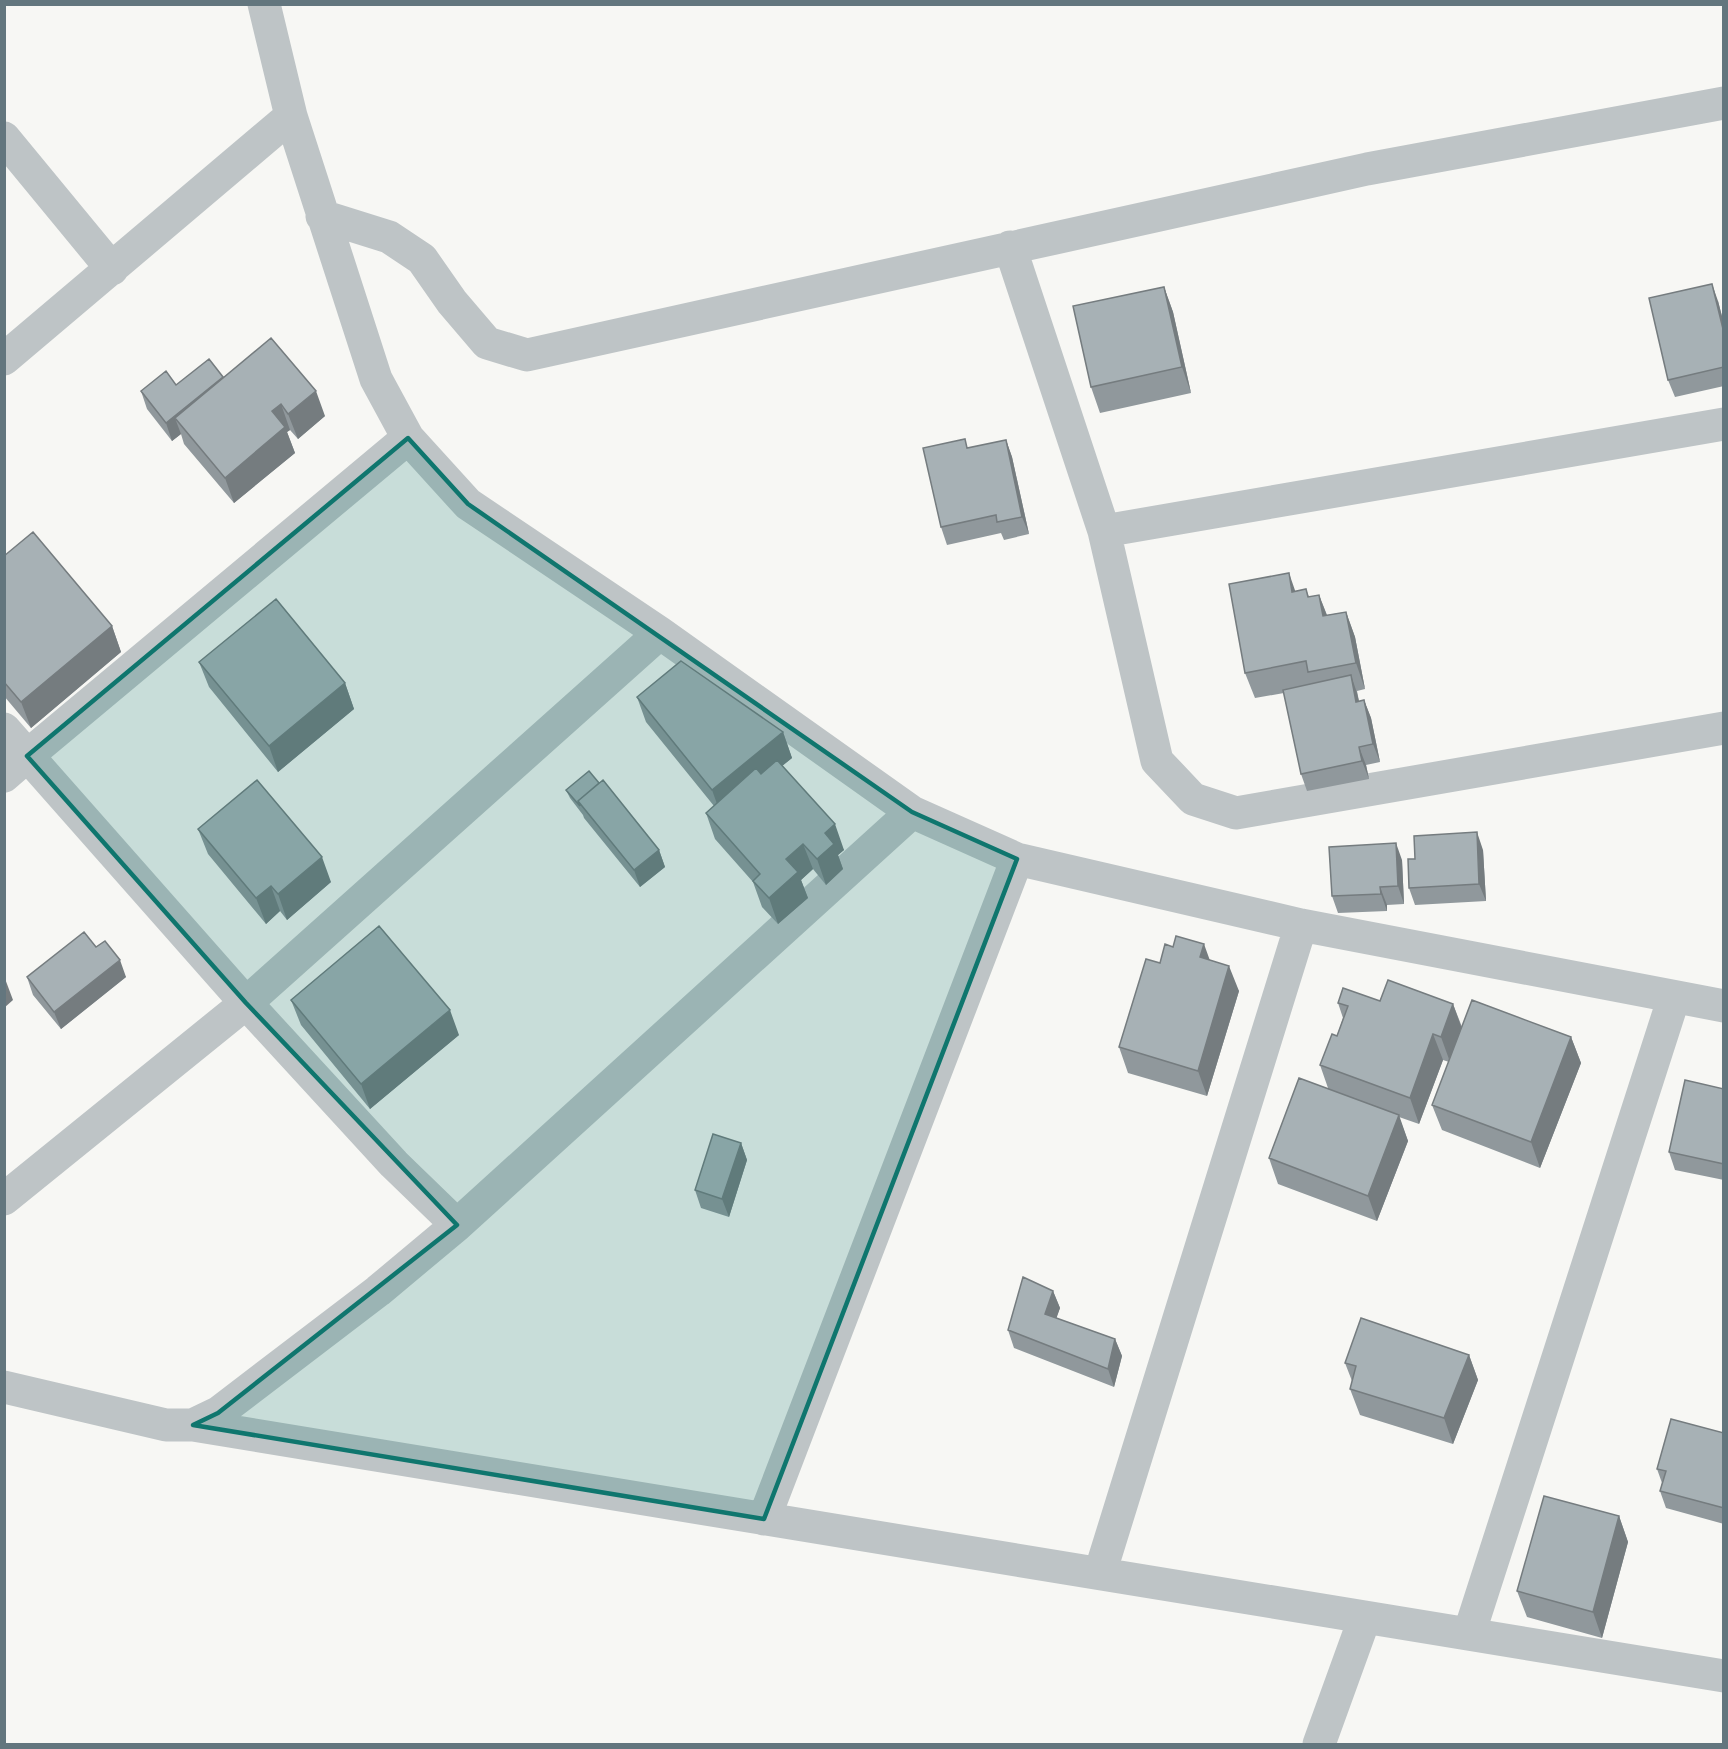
<svg xmlns="http://www.w3.org/2000/svg" width="1728" height="1749" font-family="Rubik,sans-serif">
  <style>
    .lines { fill: none; stroke-linecap: round; stroke-linejoin: round }
    .street { stroke: #bec4c6; stroke-width: 33 }
    .wall { fill: #90989c }
    .shaded-wall { fill: #757c7f }
    .building { fill: #a7b1b5; stroke: #757c7f; stroke-width: 1.5 }
    .marked { fill: #0f766e; fill-opacity: 0.2; stroke: #0f766e; stroke-width: 4.5; stroke-linejoin: round }
  </style>
  <rect width="100%" height="100%" fill="#f7f7f4"/>
  <g class="lines">
    <!-- street -->
    <path class="street" d="M264 4 291 116 376 379 408 438 468 504 660 633 912 812 1017 859 1301 925 1724 1006
      M4 138 112 269
      M322 216 389 237 422 259 452 302 487 343 527 355 1367 169 1724 103
      M1010 247 1104 531 1157 761 1193 799 1236 813 1724 728
      M4 359 291 116
      M1104 531 1724 424
      M4 729 246 1003 394 1164 457 1225
      M4 776 27 756 408 438
      M4 1199 246 1003 660 633
      M4 1387 166 1425H193L218 1413 378 1291 457 1225 912 812
      M193 1425 1724 1676
      M764 1519 1017 859
      M1100 1573 1301 925
      M1469 1634 1674 997
      M1319 1744 1365 1617"/>
  </g>
  <!-- wall -->
  <path class="wall" d="M1164 287 1173 312 1191 393 1100 413 1091 387Z
    M1718 301 1724 324V386L1675 397 1668 380Z
    M223 377 325 416 298 439 290 430 287 432 295 453 234 503 184 444 181 434 172 441 147 409 141 391Z
    M1006 440 1012 457 1029 534 1004 540 1001 533 947 545 941 527 968 448Z
    M4 556 112 626 121 652 31 728 4 696Z
    M1306 589 1309 597 1319 595 1327 615 1346 612 1355 637 1365 689 1357 691 1359 701 1364 700 1371 718 1380 762 1366 765 1369 779 1307 791 1301 774 1284 693 1255 698 1245 673 1295 592Z
    M199 662 345 683 354 709 278 772 209 687Z
    M637 697 783 732 792 758 782 766 844 850 838 855 843 869 826 885 813 869 801 880 808 898 778 924 762 907 753 882 715 839 706 813 714 806 646 722Z
    M599 783 659 850 665 867 640 887 584 818 583 815 570 798 566 790Z
    M198 829 331 882 287 920 280 911 266 924 208 854Z
    M1483 850 1486 901 1415 905 1409 888 1415 859Z
    M1402 860 1404 904 1387 905V911L1338 913 1332 896Z
    M96 947 126 977 61 1029 33 995 27 977Z
    M1210 960 1239 991 1207 1096 1128 1073 1119 1047 1160 963Z
    M291 1000 459 1035 370 1109 301 1025Z
    M1380 1001 1453 1004 1462 1027 1571 1037 1581 1063 1540 1168 1442 1130 1432 1105 1449 1062 1443 1060 1419 1124 1399 1117 1408 1141 1377 1221 1278 1184 1269 1158 1328 1088 1320 1065 1337 1036 1343 1018 1338 1003Z
    M1724 1089V1180L1675 1170 1669 1152Z
    M741 1143 747 1160 729 1217 701 1208 695 1190Z
    M1053 1291 1060 1308 1056 1318 1115 1339 1122 1356 1114 1387 1014 1348 1008 1330Z
    M1469 1355 1478 1380 1453 1444 1360 1415 1350 1389 1352 1381 1345 1363Z
    M1724 1433V1524L1666 1508 1660 1491 1662 1483 1657 1469Z
    M1619 1516 1628 1542 1602 1638 1527 1617 1517 1591Z"/>
  <!-- shaded-wall -->
  <path class="shaded-wall" d="M1712 284 1718 301 1724 324V333Z
    M1164 287 1173 312 1191 393 1182 367Z
    M224 378 175 418 181 434 172 441 166 423Z
    M316 391 325 416 298 439 288 414Z
    M281 404 290 430 287 432 295 453 234 503 225 478 272 411Z
    M1006 440 1012 457 1029 534 1022 517Z
    M1289 573 1298 599 1292 592Z
    M1319 595 1329 621 1323 616Z
    M1346 612 1355 637 1365 689 1356 663Z
    M112 626 121 652 31 728 21 702Z
    M1351 675 1357 693 1363 719 1356 702Z
    M345 683 354 709 278 772 269 746Z
    M1364 700 1371 718 1380 762 1373 744Z
    M783 732 792 758 721 815 712 790Z
    M1359 747 1366 765 1369 779 1362 761Z
    M835 824 844 850 838 855 843 869 826 885 817 859 825 833Z
    M1477 832 1483 850 1486 901 1479 884Z
    M1396 843 1402 860 1404 904 1398 886Z
    M803 844 813 869 801 880 808 898 778 924 769 898 786 859Z
    M659 850 665 867 640 887 634 870Z
    M322 857 331 882 287 920 278 894Z
    M271 886 280 911 266 924 256 898Z
    M1380 887 1387 905V911L1381 894Z
    M1204 944 1213 969 1200 957Z
    M120 960 126 977 61 1029 54 1012Z
    M1229 966 1239 991 1207 1096 1198 1071Z
    M4 976 13 1000 4 1008Z
    M1453 1004 1462 1029 1450 1062 1441 1037Z
    M450 1010 459 1035 370 1109 361 1084Z
    M1433 1034 1443 1060 1419 1124 1410 1098Z
    M1571 1037 1581 1063 1540 1168 1531 1142Z
    M1399 1115 1408 1141 1377 1221 1368 1196Z
    M741 1143 747 1160 729 1217 722 1199Z
    M1053 1291 1060 1308 1052 1331 1045 1314Z
    M1115 1339 1122 1356 1114 1387 1108 1369Z
    M1469 1355 1478 1380 1453 1444 1444 1418Z
    M1619 1516 1628 1542 1602 1638 1593 1612Z"/>
  <!-- building -->
  <path class="building" d="M1712 284 1724 333V367L1668 380 1649 298Z
    M1164 287 1182 367 1091 387 1073 306Z
    M271 338 316 391 288 414 281 404 272 411 285 427 225 478 175 418Z
    M209 359 223 377 166 423 141 391 166 371 176 385Z
    M965 439 967 448 1006 440 1022 517 997 522 996 515 941 527 923 448Z
    M33 532 112 626 21 702 4 682V556Z
    M1289 573 1292 592 1306 589 1308 597 1319 595 1323 616 1346 612 1356 663 1308 672 1306 661 1245 673 1229 584Z
    M276 599 345 683 269 746 199 662Z
    M681 661 783 732 712 790 637 697Z
    M1351 675 1356 702 1364 700 1373 744 1359 747 1362 761 1301 774 1283 690Z
    M777 760 835 824 825 833 834 844 817 859 803 844 786 859 798 872 769 898 753 881 760 874 706 813 756 768 761 774Z
    M589 771 599 783 578 801 580 806 566 790Z
    M257 780 322 857 278 894 271 886 256 898 198 829Z
    M603 780 659 850 634 870 578 801Z
    M1477 832 1479 884 1409 888 1408 859H1415L1414 836Z
    M1396 843 1398 886 1380 887 1381 894 1332 896 1329 847Z
    M379 926 450 1010 361 1084 291 1000Z
    M84 932 96 947 105 941 120 960 54 1012 27 977Z
    M1176 936 1204 944 1200 957 1229 966 1198 1071 1119 1047 1146 959 1160 963 1165 944 1173 947Z
    M1388 980 1453 1004 1441 1037 1433 1034 1410 1098 1320 1065 1332 1034 1337 1036 1348 1006 1338 1003 1343 988 1380 1001Z
    M1472 1000 1571 1037 1531 1142 1432 1105Z
    M1299 1078 1399 1115 1368 1196 1269 1158Z
    M1685 1080 1724 1089V1164L1669 1152Z
    M713 1134 741 1143 722 1199 695 1190Z
    M1023 1277 1053 1291 1045 1314 1115 1339 1108 1369 1008 1330Z
    M1361 1318 1469 1355 1444 1418 1350 1389 1356 1366 1345 1363Z
    M1671 1419 1724 1433V1508L1660 1491 1666 1471 1657 1469Z
    M1544 1496 1619 1516 1593 1612 1517 1591Z"/>
  <!-- marked area -->
  <path class="marked" d="M408 438 468 504 912 812 1017 859 764 1519 193 1425 218 1413 457 1225 246 1003 27 756Z"/>
  <!-- border -->
  <rect width="1728" height="1749" fill="none" stroke="#63767e" stroke-width="12"/>
</svg>
